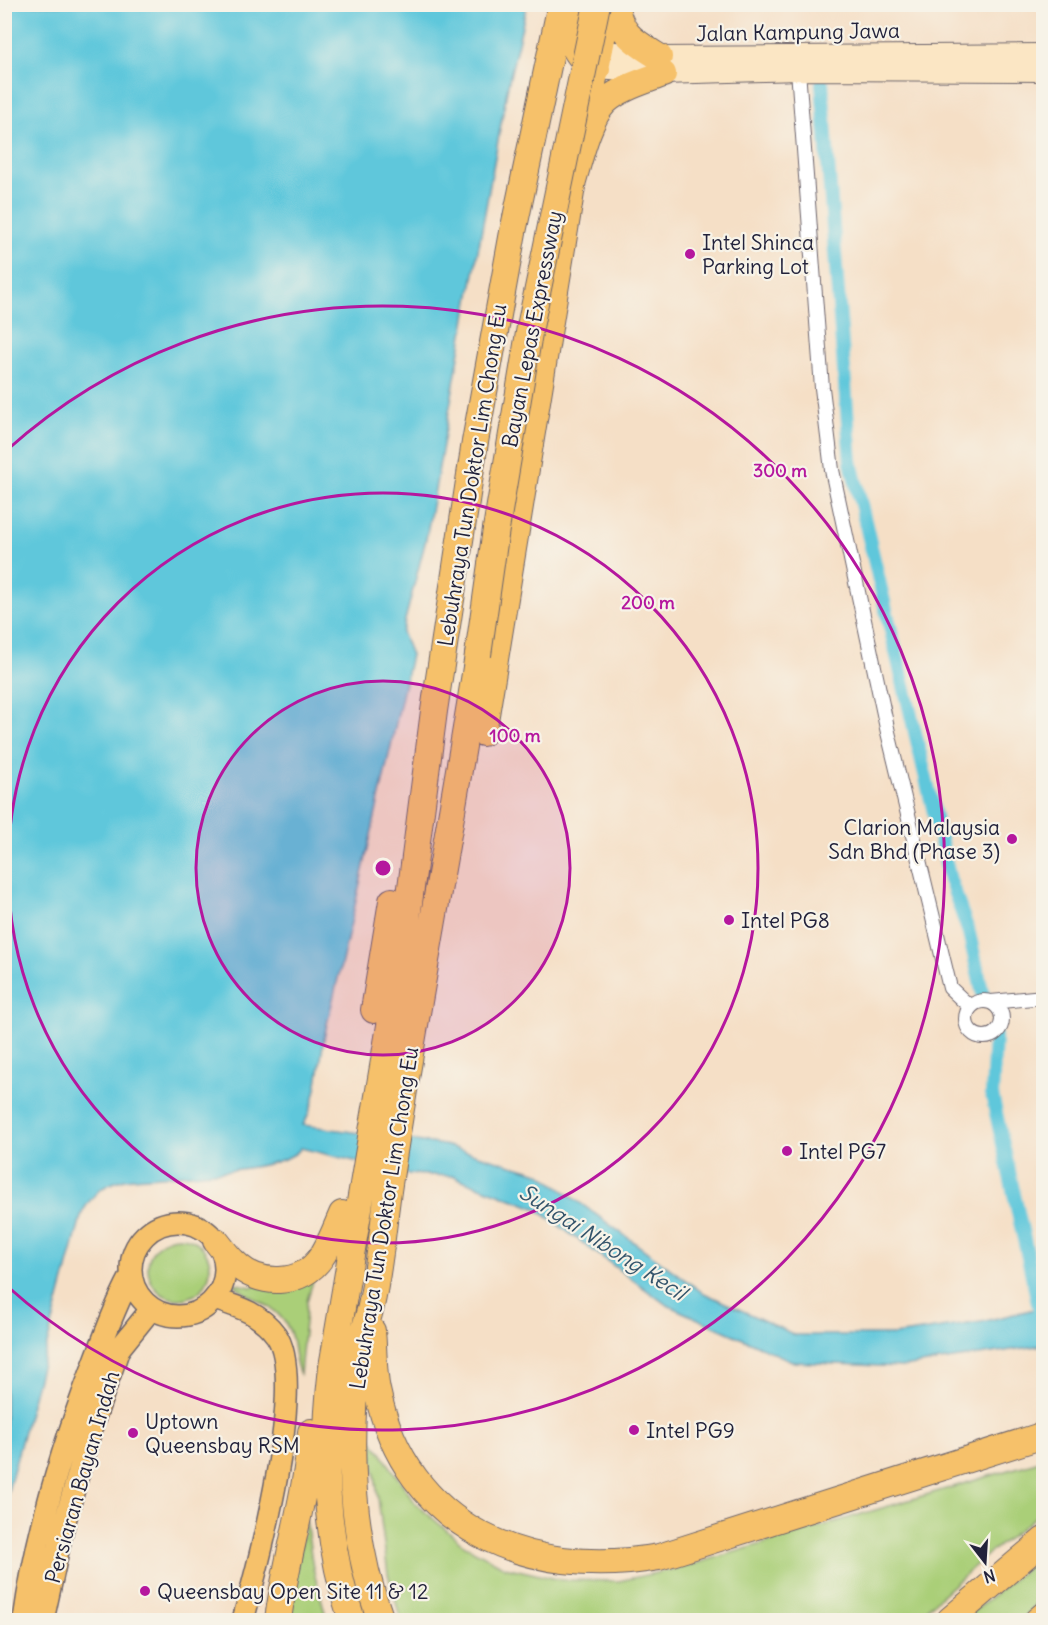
<svg xmlns="http://www.w3.org/2000/svg" width="1048" height="1625" font-family="Delius,sans-serif">
  <style>
    .green { fill: #aacf78; stroke: #66785a; stroke-width: 1.5 }
    .water { fill: #5fc7db; stroke: #40748b; stroke-width: 1.5 }
    .lines { fill: none; stroke-linecap: round; stroke-linejoin: round }
    .canal { stroke: #5fc7db; stroke-width: 14 }
    .street-casing { stroke: #6c646c; stroke-width: 16 }
    .secondary-casing { stroke: #6c646c; stroke-width: 22 }
    .primary-casing { stroke: #6c646c; stroke-width: 24 }
    .highway-casing { stroke: #6c646c; stroke-width: 28 }
    .street { stroke: #fff; stroke-width: 14 }
    .secondary { stroke: #fbe6c4; stroke-width: 20 }
    .primary { stroke: #f6c16b; stroke-width: 21 }
    .highway { stroke: #f6c16b; stroke-width: 26 }
    .highway-bridge-casing { stroke: #6c646c; stroke-width: 28; stroke-linecap: butt }
    .highway-bridge { stroke: #f6c16b; stroke-width: 26 }
    .ring { fill: none; stroke: #b5179e; stroke-width: 3 }
    .poi-dot { fill: #b5179e; stroke: #f7f3e8; stroke-width: 2 }
    .labels { text-anchor: middle; dominant-baseline: central; stroke-width: 4.5; stroke-linejoin: round; paint-order: stroke }
    .street-label { font-size: 21px; fill: #22223b; stroke: #f7f3e8 }
    .poi-label { font-size: 21px; fill: #22223b; stroke: #f7f3e8; text-anchor: start }
    .water-label { font-size: 22px; font-style: italic; fill: #34546b; stroke: #f7f3e8 }
    .centre { fill: #b5179e; stroke: #f7f3e8; stroke-width: 3 }
    .ring-label { font-size: 18px; text-anchor: middle; font-weight: bold; fill: #b5179e; stroke: #f7f3e8; stroke-width: 4.5; stroke-linejoin: round; paint-order: stroke }
  </style>
  <rect width="100%" height="100%" fill="#f7f3e8"/>
  <filter id="ink" filterUnits="userSpaceOnUse"><feTurbulence type="fractalNoise" baseFrequency=".0167" numOctaves="2"/><feDisplacementMap in="SourceGraphic" scale="12" xChannelSelector="R" yChannelSelector="G"/><feConvolveMatrix kernelMatrix="1 2 1 2 8 2 1 2 1" color-interpolation-filters="sRGB"/></filter>
  <filter id="wash" filterUnits="userSpaceOnUse"><feTurbulence type="fractalNoise" baseFrequency=".008" numOctaves="4" result="noise"/><feDisplacementMap in="SourceGraphic" scale="24" xChannelSelector="R" yChannelSelector="G"/><feGaussianBlur stdDeviation="1.35" result="paint"/><feColorMatrix in="noise" values="0 0 0 0 0 0 0 0 0 0 0 0 0 0 0 0 0 1.4 0 .05"/><feComposite in="paint" operator="in"/></filter>
  <g filter="url(#wash)">
    <rect width="100%" height="100%" fill="#f5dfc6"/>
    <!-- green -->
    <path class="green" d="M148 1268a31 31 0 1 1 62 0a31 31 0 1 1-62 0Z
      M316 1271 307 1301 300 1374C292 1359 296 1339 286 1324 271 1301 248 1300 233 1283L251 1287Z
      M370 1437 416 1504 465 1546 505 1567 561 1580 619 1581 688 1566 1043 1460V1511L987 1555 914 1620H401L388 1574Z
      M306 1520 313 1568 327 1620H285Z
      M1043 1555V1596L1022 1620H963Z"/>
    <!-- water -->
    <path class="water" d="M5 5H527L508 85 426 539 402 632 411 655C384 778 357 901 327 1024 319 1057 320 1096 303 1125L444 1145 539 1173 702 1292 795 1335H895L981 1322 1043 1307V1345L902 1367 794 1362 667 1305 535 1208 452 1176 408 1174 301 1148C284 1174 160 1174 125 1179 102 1185 93 1193 82 1213L5 1502Z"/>
    <g class="lines">
      <!-- canal -->
      <path class="canal" d="M822 83 851 462 950 880 969 933 984 999
        M995 1036 992 1095 1043 1325"/>
    </g>
  </g>
  <g filter="url(#ink)">
    <g class="lines">
      <!-- street casing -->
      <g class="street-casing">
        <path id="street" d="M798 70 822 388 832 470 887 728 950 988 970 1007
          M966 1019a18 18 0 1 1 36 0a18 18 0 1 1-36 0Z
          M991 1002 1044 997"/>
      </g>
      <!-- secondary casing -->
      <g class="secondary-casing">
        <path id="secondary" d="M588 49 659 57 1044 54
          M597 69 663 74 801 70 1044 71"/>
      </g>
      <!-- primary casing -->
      <g class="primary-casing">
        <path id="primary" d="M131 1269a47 47 0 1 1 94 0a47 47 0 1 1-94 0Z
          M214 1299C239 1307 260 1313 276 1335 308 1380 258 1566 243 1620
          M24 1620C36 1534 61 1450 92 1369 104 1337 115 1306 131 1276
          M43 1620 63 1528 93 1423 119 1349 152 1308"/>
      </g>
      <!-- highway casing -->
      <g class="highway-casing">
        <path id="highway" d="M615 4C621 36 634 41 659 57
          M569 8C566 33 573 58 597 69
          M586 118 609 4
          M572 184C579 161 588 119 605 102 620 88 645 81 663 74
          M483 733 574 174
          M374 1010 392 901
          M216 1241C222 1248 227 1256 234 1262 258 1287 302 1287 322 1256 330 1244 336 1228 342 1214
          M372 1331C374 1350 373 1372 377 1390 406 1529 529 1580 659 1557L1044 1435
          M278 1620C286 1557 307 1496 311 1432
          M352 1620C324 1538 322 1453 332 1367L403 949 434 711 475 442 513 232 561 4
          M381 1620C351 1541 348 1452 356 1368 358 1346 366 1327 371 1306 380 1266 383 1224 389 1184 416 1007 450 832 478 655
          M950 1620 1044 1540
          M1038 1620 1044 1615"/>
      </g>
      <!-- street -->
      <use href="#street" class="street"/>
      <!-- secondary -->
      <use href="#secondary" class="secondary"/>
      <!-- primary -->
      <use href="#primary" class="primary"/>
      <!-- highway -->
      <use href="#highway" class="highway"/>
      <!-- highway-bridge casing -->
      <g class="highway-bridge-casing">
        <path id="highway-bridge" d="M478 655 496 529 530 327 597 4"/>
      </g>
      <!-- highway-bridge -->
      <use href="#highway-bridge" class="highway-bridge"/>
    </g>
  </g>
  <!-- distance rings -->
  <circle cx="383" cy="868" r="187" fill="#b5179e" fill-opacity=".12"/>
  <g class="ring">
    <circle cx="383" cy="868" r="187"/>
    <circle cx="383" cy="868" r="375"/>
    <path d="M7 450A562 562 0 1 1 7 1286"/>
  </g>
  <!-- markers -->
  <g class="poi-dot">
    <circle cx="690" cy="254" r="6"/>
    <circle cx="1012" cy="839" r="6"/>
    <circle cx="729" cy="920" r="6"/>
    <circle cx="787" cy="1151" r="6"/>
    <circle cx="634" cy="1430" r="6"/>
    <circle cx="133" cy="1433" r="6"/>
    <circle cx="145" cy="1591" r="6"/>
  </g>
  <g class="labels">
    <!-- street labels -->
    <g class="street-label">
      <text transform="translate(798 32) rotate(-1)">Jalan Kampung Jawa</text>
      <text transform="translate(532 329) rotate(-79)">Bayan Lepas Expressway</text>
      <text transform="translate(472 475) rotate(-81)">Lebuhraya Tun Doktor Lim Chong Eu</text>
      <text transform="translate(384 1218) rotate(-81)">Lebuhraya Tun Doktor Lim Chong Eu</text>
      <text transform="translate(82 1477) rotate(-74)">Persiaran Bayan Indah</text>
    </g>
    <!-- poi labels -->
    <g class="poi-label">
      <text x="702" y="242">Intel Shinca<tspan x="702" dy="24">Parking Lot</tspan></text>
      <text x="1000" y="827" text-anchor="end">Clarion Malaysia<tspan x="1000" dy="24">Sdn Bhd (Phase 3)</tspan></text>
      <text x="741" y="920">Intel PG8</text>
      <text x="799" y="1151">Intel PG7</text>
      <text x="145" y="1421">Uptown<tspan x="145" dy="24">Queensbay RSM</tspan></text>
      <text x="646" y="1430">Intel PG9</text>
      <text x="157" y="1591">Queensbay Open Site 11 &amp; 12</text>
    </g>
    <!-- water labels -->
    <g class="water-label">
      <text transform="translate(603 1242) rotate(33)">Sungai Nibong Kecil</text>
    </g>
  </g>
  <circle cx="383" cy="868" r="9" class="centre"/>
  <g class="ring-label">
    <text x="780" y="477">300 m</text>
    <text x="648" y="609">200 m</text>
    <text x="515" y="742">100 m</text>
  </g>
  <!-- margin -->
  <rect width="1048" height="1625" fill="none" stroke="#f7f3e8" stroke-width="24"/>
  <!-- north arrow -->
  <g transform="translate(985 1562) rotate(163)" stroke="#f7f3e8" stroke-width="4.5" paint-order="stroke">
  <path d="M0-4.5L10 22L0 15L-10 22Z" fill="#22223b"/>
  <text y="-9" font-size="16" font-weight="bold" text-anchor="middle" fill="#22223b">N</text>
  </g>
</svg>
